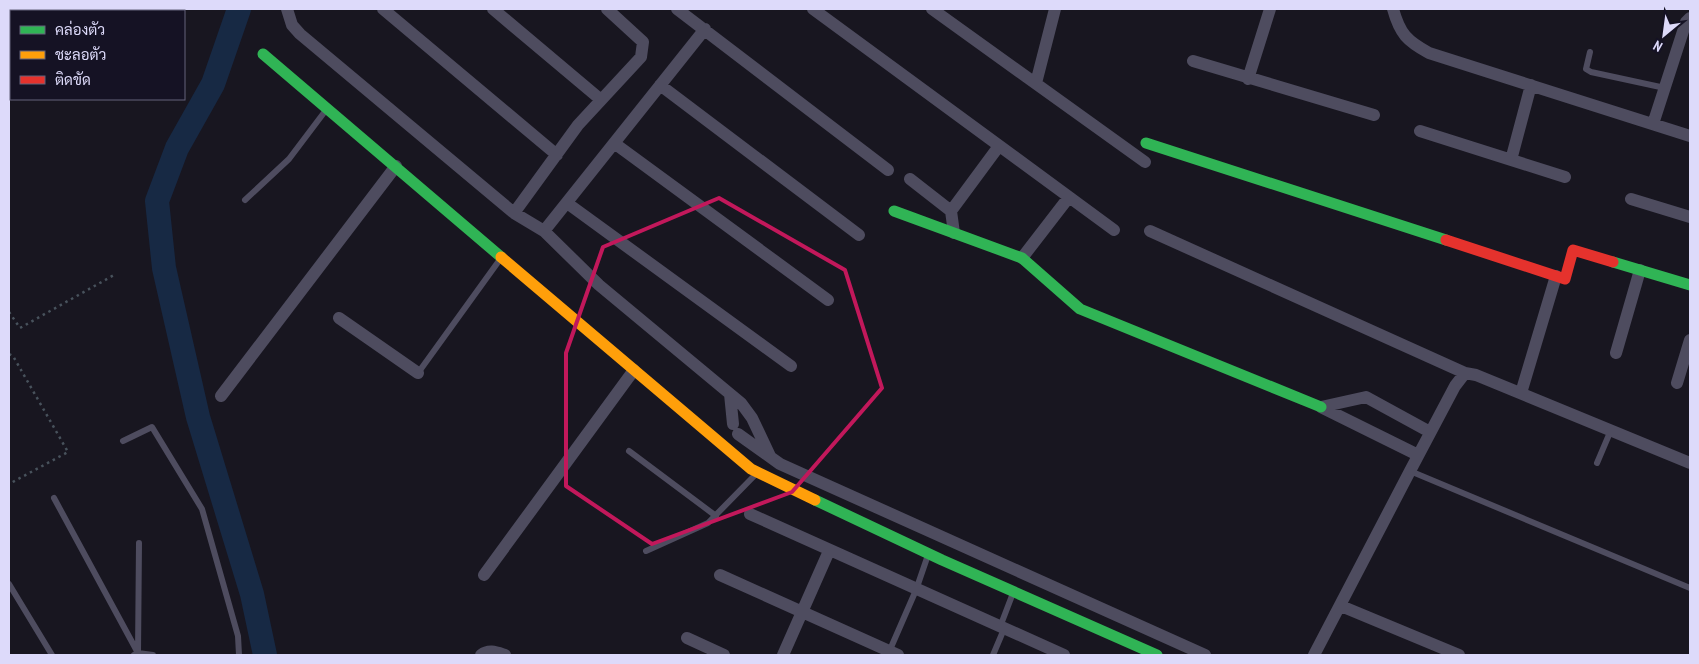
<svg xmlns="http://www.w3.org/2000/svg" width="1699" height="664" font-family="'PT Sans Narrow',Sarabun,sans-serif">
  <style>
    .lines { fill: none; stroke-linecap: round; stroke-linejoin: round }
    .river { stroke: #172944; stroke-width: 24 }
    .path { stroke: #48525c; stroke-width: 2.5; stroke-dasharray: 2.5 4; stroke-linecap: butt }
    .lane { stroke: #4e4c5f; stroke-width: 6 }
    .street { stroke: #4e4c5f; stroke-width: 12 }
    .fast { stroke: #30b455; stroke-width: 11 }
    .slow { stroke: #ff9f0a; stroke-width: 11 }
    .jam { stroke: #e5322d; stroke-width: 11 }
    .marked { fill: none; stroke: #c2185b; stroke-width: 4; stroke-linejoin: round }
  </style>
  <rect width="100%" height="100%" fill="#181620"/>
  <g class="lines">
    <!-- river -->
    <path class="river" d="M239 9 213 84 177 148 157 201 164 268 198 417 252 594 265 655"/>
    <!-- path -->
    <path class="path" d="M9 312 20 328 114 275
      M9 354 13 356 68 452 9 484"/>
    <!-- lane -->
    <path class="lane" d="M1590 52 1586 69 1591 72 1665 88
      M245 200 289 159 326 110
      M418 373 501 258
      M123 441 152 427 202 509 238 636 239 655
      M629 451 716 516
      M1597 463 1611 430
      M1410 471 1690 588
      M54 498 138 653 134 655
      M139 543 138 653 153 655
      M646 551 708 523 756 474
      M9 584 52 655
      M1000 627 1013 593
      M889 652 916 590 928 555
      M993 655 1004 629"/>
    <!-- street -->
    <path class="street" d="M287 9 292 25 300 34 514 213 544 231 599 285 741 403 752 418 770 456
      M383 9 557 155
      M493 9 600 99
      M677 9 888 170
      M813 9 1114 230
      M932 9 1145 162
      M1393 9C1400 34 1407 41 1429 53L1690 136
      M1193 61 1374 115
      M1248 79 1270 9
      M1036 83 1055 9
      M660 85 859 235
      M1653 124 1686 22 1690 18
      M1420 131 1565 177
      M614 143 828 300
      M1511 160 1531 85
      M910 179 951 211 954 233
      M1631 199 1690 217
      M567 203 791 366
      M951 211 999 146
      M514 213 578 125 641 57 643 42 607 9
      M544 231 705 29
      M1150 231 1465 373 1476 375 1690 463
      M1022 258 1069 197
      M339 318 418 373
      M1616 353 1640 270
      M1677 383 1690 340
      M1521 393 1556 276
      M730 394 733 424
      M221 396 396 166
      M738 434 780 464 1205 655
      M1418 455 1321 407 1366 397 1430 432
      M750 514 1064 655
      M484 575 634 370
      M720 575 898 655
      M1341 606 1459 655
      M687 638 724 655
      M481 655C489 649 496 652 505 655
      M783 655 829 551
      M1314 655 1410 471 1455 386 1465 373"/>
    <!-- fast -->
    <path class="fast" d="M263 54 501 257
      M1146 143 1446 240
      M894 211 1022 258 1080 309 1321 407
      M1613 262 1690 285
      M815 500 942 560 1157 655"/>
    <!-- slow -->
    <path class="slow" d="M501 257 751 469 815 500"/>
    <!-- jam -->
    <path class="jam" d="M1446 240 1565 279 1573 250 1613 262"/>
  </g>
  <!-- marked area -->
  <path class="marked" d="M719 198 845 270 882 388 792 492 652 544 566 486V353L603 247Z"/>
  <!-- border -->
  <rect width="1699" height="664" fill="none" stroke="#dddafa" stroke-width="20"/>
  <!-- legend -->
  <rect x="10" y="10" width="175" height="90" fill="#151224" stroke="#65627a"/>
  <rect x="20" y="26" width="25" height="8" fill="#30b455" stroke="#65627a"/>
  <text x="55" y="35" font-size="15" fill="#dddafa">คล่องตัว</text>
  <rect x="20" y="51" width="25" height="8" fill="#ff9f0a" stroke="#65627a"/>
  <text x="55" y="60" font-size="15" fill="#dddafa">ชะลอตัว</text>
  <rect x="20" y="76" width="25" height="8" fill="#e5322d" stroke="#65627a"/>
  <text x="55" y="85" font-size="15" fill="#dddafa">ติดขัด</text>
  <!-- north arrow -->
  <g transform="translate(1664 35) rotate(209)" stroke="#151224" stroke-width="4" paint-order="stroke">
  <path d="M0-4L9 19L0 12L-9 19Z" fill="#dddafa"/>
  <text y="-8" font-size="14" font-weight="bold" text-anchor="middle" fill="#dddafa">N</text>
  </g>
</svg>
